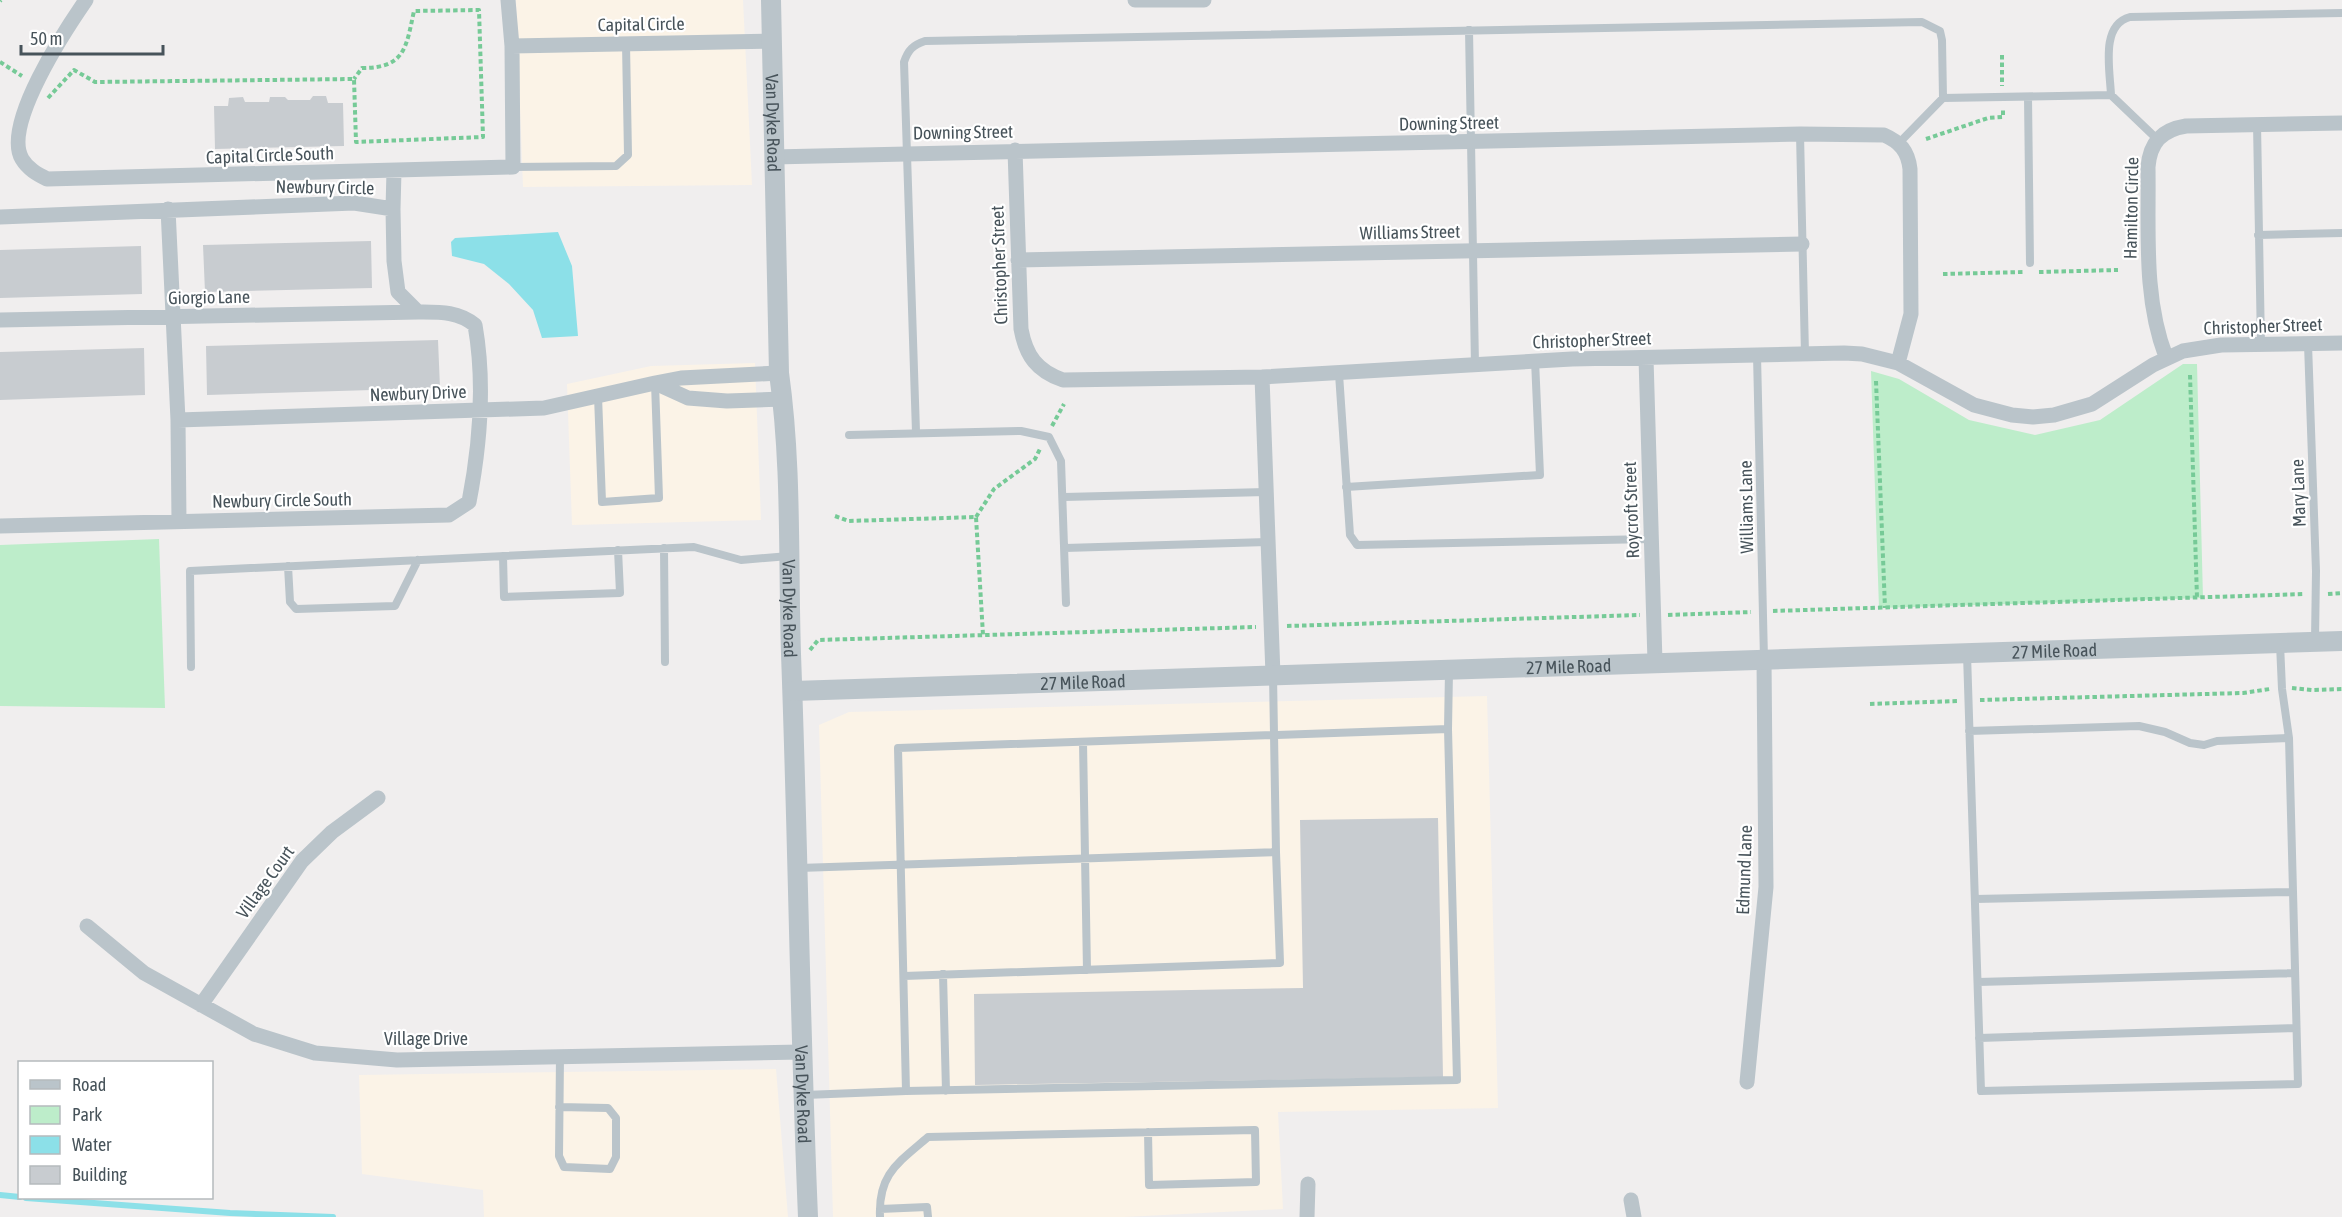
<svg xmlns="http://www.w3.org/2000/svg" width="2342" height="1217" font-family="'Asap Condensed',sans-serif">
  <style>
    .commercial { fill: #fbf3e7 }
    .green { fill: #bdedca }
    .water { fill: #8ce0e8 }
    .lines { fill: none; stroke-linecap: round; stroke-linejoin: round }
    .stream { stroke: #8ce0e8; stroke-width: 6 }
    .building { fill: #c8ccd0 }
    .path { stroke: #76ca97; stroke-width: 4; stroke-dasharray: 4.5 3; stroke-linecap: butt }
    .service { stroke: #bac4ca; stroke-width: 8 }
    .minor { stroke: #bac4ca; stroke-width: 15 }
    .tertiary { stroke: #bac4ca; stroke-width: 20 }
    .labels { text-anchor: middle; dominant-baseline: central; stroke-width: 4.5; stroke-linejoin: round; paint-order: stroke }
    .street-label { font-size: 18px; fill: #47535a; stroke: #fff }
  </style>
  <rect width="100%" height="100%" fill="#f0eeee"/>
  <!-- commercial -->
  <path class="commercial" d="M516 0H743L752 185 523 187Z
    M755 363 761 520 572 525 567 384 651 366Z
    M1487 696 1498 1108 1278 1112 1283 1209 1124 1217H833L819 725 849 712Z
    M776 1069 788 1217H484L483 1190 362 1174 359 1075Z"/>
  <!-- green -->
  <path class="green" d="M2183 364H2197L2203 598 1879 608 1871 371 1899 379 1969 420 2035 435 2100 420Z
    M159 539 165 708 0 706V545Z"/>
  <!-- water -->
  <path class="water" d="M558 232 572 266 578 336 542 338 533 310 509 284 484 264 452 256 451 242 455 238Z"/>
  <g class="lines">
    <!-- stream -->
    <path class="stream" d="M0 1195 20 1197
      M26 1198 230 1213 333 1217"/>
  </g>
  <!-- building -->
  <path class="building" d="M313 96H326L328 103H343L344 146 215 149 214 106H228L229 98 243 97 245 102H269L270 97H285L288 100H310Z
    M371 241 372 288 205 292 203 245Z
    M141 246 142 294 0 298V250Z
    M438 340 440 388 207 395 206 346Z
    M144 348 145 395 0 400V352Z
    M1438 818 1443 1077 975 1085 974 994 1303 988 1300 820Z"/>
  <g class="lines">
    <!-- path -->
    <path class="path" d="M0 1 1 0
      M2002 55V86
      M0 62 22 76
      M48 98 74 70 95 82 354 79 356 142 483 137 479 10 414 11C406 48 405 68 362 68L354 79
      M1926 139 1988 118 2003 117V109
      M2039 272 2118 270
      M1943 274 2023 272
      M2190 375 2197 598
      M1876 381 1885 608
      M1052 426 1064 404
      M835 516 849 521 976 517 983 635
      M976 517 994 489 1035 459 1040 449
      M2328 594 2342 593
      M1773 611 2305 594
      M1668 615 1751 612
      M1287 626 1640 615
      M810 650 818 640 1256 627
      M2292 688 2312 690 2342 689
      M1980 700 2243 693 2270 689
      M1870 704 1958 701"/>
    <!-- service -->
    <path class="service" d="M1469 30 1475 365
      M2111 95C2110 70 2100 25 2130 17L2342 13
      M2028 97 2030 263
      M2257 124 2261 345
      M1800 134 1805 354
      M1899 143 1943 98 2111 95 2157 139
      M513 167 616 166 628 155 626 44
      M2258 235 2342 233
      M2308 344 2316 571 2315 640
      M1757 355 1764 659
      M1339 374 1350 535 1357 545 1652 539
      M598 396 602 502 659 498 655 383
      M916 432 904 62C908 50 913 45 925 41L1922 22 1940 31 1942 40 1943 98
      M849 435 1021 431 1049 437 1061 461 1066 603
      M1346 487 1540 475 1535 360
      M1064 497 1266 492
      M664 548 665 662
      M1065 548 1267 542
      M503 556 504 597 620 593 618 550
      M288 566 290 602 296 609 395 606 418 560
      M1967 654 1981 1091 2298 1084 2289 738 2282 689 2280 644
      M191 667 190 571 694 547 741 560 789 556
      M1448 729 1457 1080 906 1091 898 748Z
      M1448 729 1449 671
      M1969 731 2139 726 2165 732 2190 743 2204 745 2217 741 2289 738
      M1083 742 1087 970
      M799 868 1276 852 1273 675
      M1975 899 2292 892
      M943 974 946 1091
      M904 976 1280 963 1276 852
      M1978 982 2295 973
      M1979 1038 2296 1028
      M805 1095 906 1091
      M559 1107 608 1108 616 1118V1157L610 1169 564 1167 559 1156 560 1056
      M880 1209 927 1207 928 1217
      M880 1217C878 1174 898 1163 928 1137L1255 1130 1256 1182 1149 1185 1148 1132"/>
    <!-- minor -->
    <path class="minor" d="M86 0C66 29 2 125 22 159 28 169 37 174 47 179L513 167 512 46 508 0
      M1135 0H1204
      M512 46 771 41
      M1015 150 1021 329C1026 356 1037 371 1063 380L1262 377 1572 359 1844 353 1862 354 1898 363 1974 405 2012 415 2033 417 2054 415 2092 404 2153 365 2183 351 2221 345 2342 343
      M773 157 1800 134 1884 135C1900 142 1908 151 1910 169L1911 314 1898 363
      M168 209 178 420 179 522
      M393 209 394 171
      M0 217 354 203 393 209 394 261 398 292 418 312C439 312 458 311 475 325 485 382 480 445 469 502L449 515 0 526
      M1018 260 1802 244
      M0 320 418 312
      M2166 357C2143 297 2149 231 2148 167 2150 143 2161 130 2186 126L2342 123
      M1646 358 1655 662
      M779 373 681 378 655 383 688 398 727 401 783 399
      M1262 377 1273 675
      M178 420 544 408 655 383
      M87 926 144 973 254 1034 315 1053 397 1060 801 1052
      M201 1005 302 861 332 832 378 798
      M1747 1082 1766 887 1764 659
      M1631 1200 1634 1217
      M1307 1217 1308 1184"/>
    <!-- tertiary -->
    <g class="tertiary">
      <path id="s1" d="M771 0 779 373C792 466 788 560 791 654 798 842 800 1029 808 1217"/>
      <path id="s2" d="M793 691 2342 641"/>
    </g>
  </g>
  <g class="labels">
    <!-- street labels -->
    <g class="street-label">
      <text transform="translate(641 24) rotate(-1)">Capital Circle</text>
      <text stroke="none"><textPath href="#s1" startOffset="123">Van Dyke Road</textPath></text>
      <text transform="translate(1449 123) rotate(-1)">Downing Street</text>
      <text transform="translate(963 132) rotate(-1)">Downing Street</text>
      <text transform="translate(270 155) rotate(-2)">Capital Circle South</text>
      <text transform="translate(325 187) rotate(1)">Newbury Circle</text>
      <text transform="translate(2131 208) rotate(-89)">Hamilton Circle</text>
      <text transform="translate(1410 232) rotate(-1)">Williams Street</text>
      <text transform="translate(999 265) rotate(-92)">Christopher Street</text>
      <text transform="translate(209 297) rotate(-1)">Giorgio Lane</text>
      <text transform="translate(2263 326) rotate(-2)">Christopher Street</text>
      <text transform="translate(1592 340) rotate(-2)">Christopher Street</text>
      <text transform="translate(418 393) rotate(-2)">Newbury Drive</text>
      <text transform="translate(2298 493) rotate(-92)">Mary Lane</text>
      <text transform="translate(282 500) rotate(-1)">Newbury Circle South</text>
      <text transform="translate(1746 507) rotate(-91)">Williams Lane</text>
      <text transform="translate(1631 510) rotate(-92)">Roycroft Street</text>
      <text stroke="none"><textPath href="#s1" startOffset="609">Van Dyke Road</textPath></text>
      <text stroke="none"><textPath href="#s2" startOffset="1262">27 Mile Road</textPath></text>
      <text stroke="none"><textPath href="#s2" startOffset="776">27 Mile Road</textPath></text>
      <text stroke="none"><textPath href="#s2" startOffset="290">27 Mile Road</textPath></text>
      <text transform="translate(1744 870) rotate(-88)">Edmund Lane</text>
      <text transform="translate(265 882) rotate(-54)">Village Court</text>
      <text x="426" y="1038">Village Drive</text>
      <text stroke="none"><textPath href="#s1" startOffset="1095">Van Dyke Road</textPath></text>
    </g>
  </g>
  <!-- legend -->
  <rect x="18" y="1061" width="195" height="138" fill="#ffffff" stroke="#b5babd" stroke-width="1.5"/>
  <rect x="30" y="1080" width="30" height="9" fill="#bac4ca" stroke="#b5babd" stroke-width="1.5"/>
  <text x="72" y="1091" font-size="18" fill="#47535a">Road</text>
  <rect x="30" y="1106" width="30" height="18" fill="#bdedca" stroke="#b5babd" stroke-width="1.5"/>
  <text x="72" y="1121" font-size="18" fill="#47535a">Park</text>
  <rect x="30" y="1136" width="30" height="18" fill="#8ce0e8" stroke="#b5babd" stroke-width="1.5"/>
  <text x="72" y="1151" font-size="18" fill="#47535a">Water</text>
  <rect x="30" y="1166" width="30" height="18" fill="#c8ccd0" stroke="#b5babd" stroke-width="1.5"/>
  <text x="72" y="1181" font-size="18" fill="#47535a">Building</text>
  <!-- scale -->
  <path d="M21 45v9h142v-9" fill="none" stroke="#47535a" stroke-width="3"/>
  <text x="30" y="45" font-size="18" fill="#47535a" stroke="#ffffff" stroke-width="4.5" paint-order="stroke">50 m</text>
</svg>
